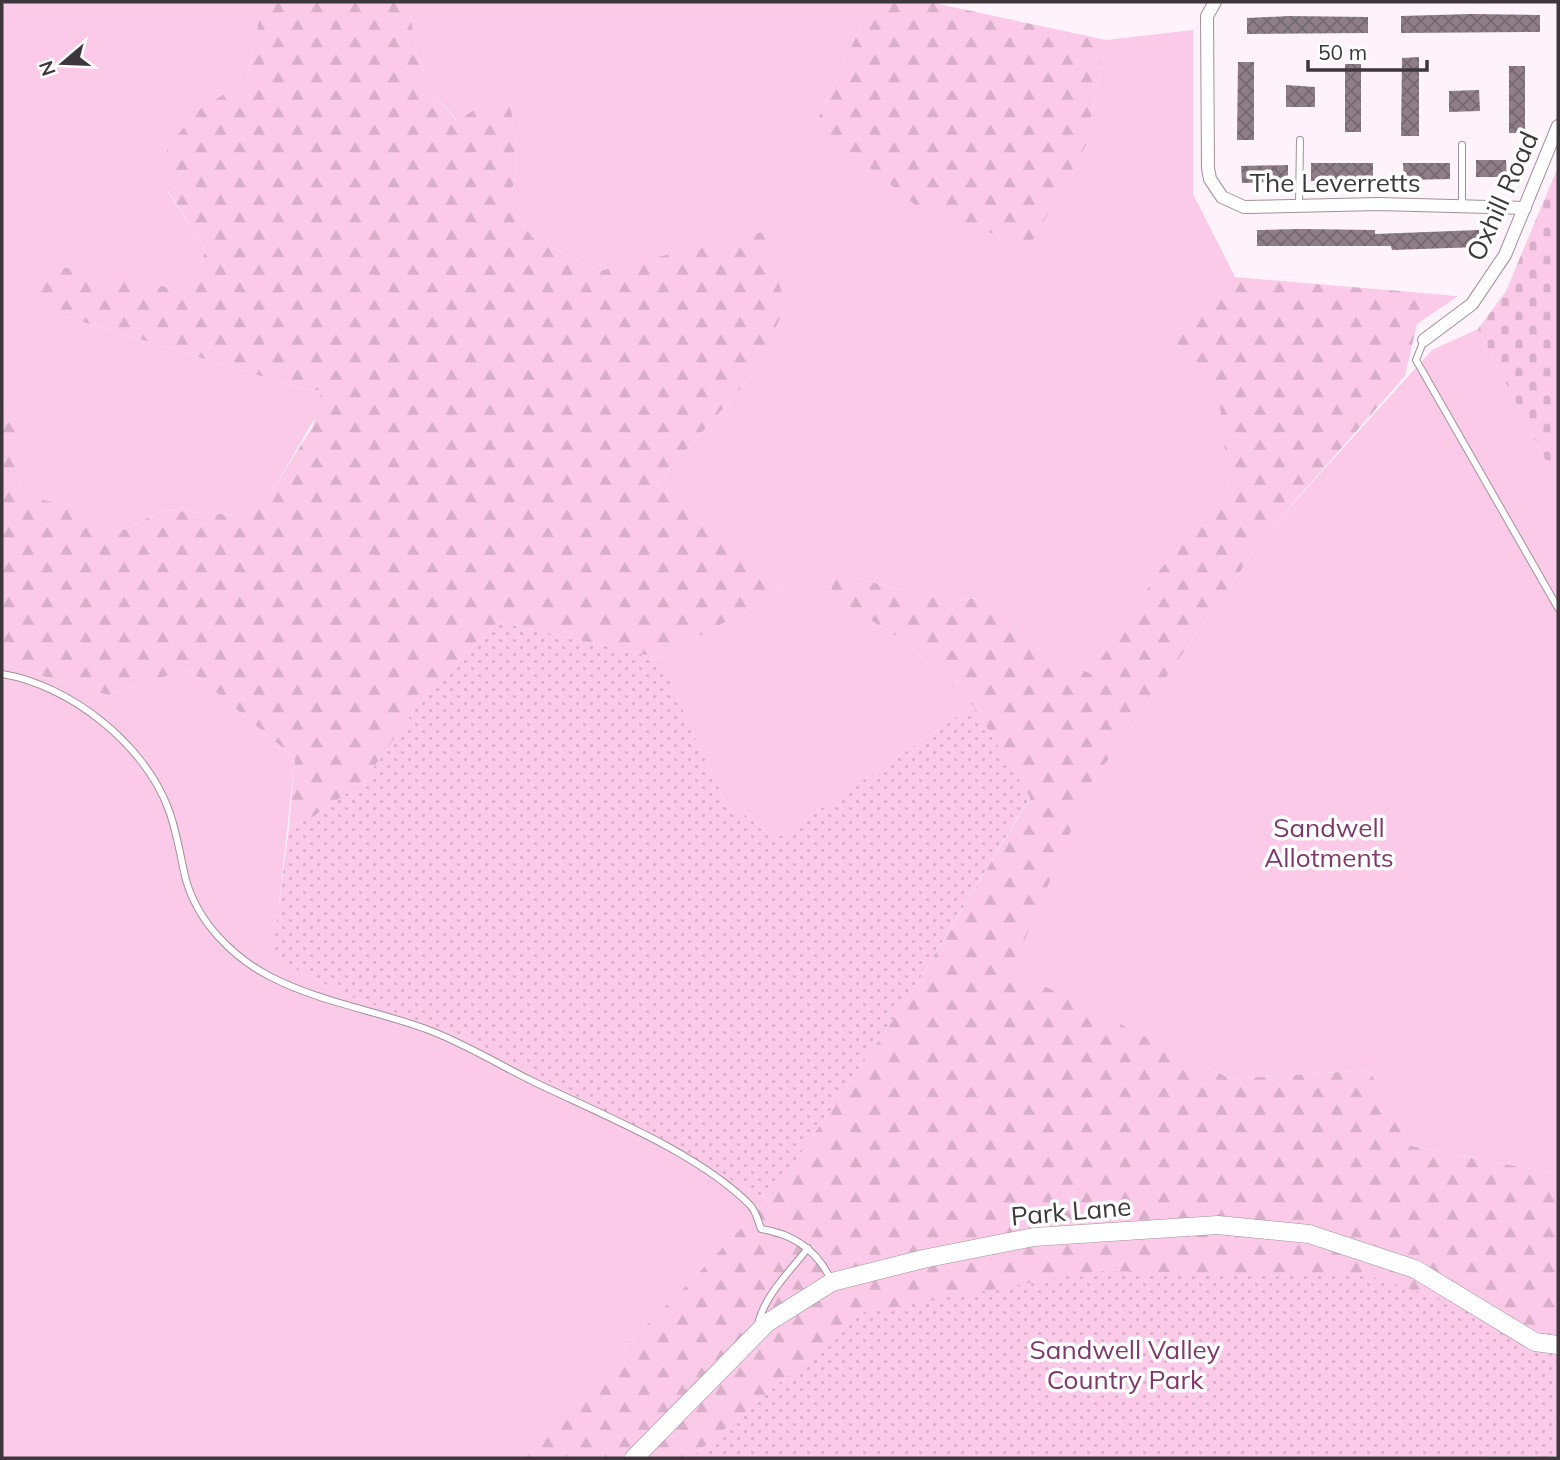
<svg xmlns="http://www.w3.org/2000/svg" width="1560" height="1460" font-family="Mulish,sans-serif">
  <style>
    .green { fill: #fccae9 }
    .forest { fill: url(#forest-firs) }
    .cemetery { fill: url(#cemetery-stones) }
    .park { fill: url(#park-dots) }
    .building { fill: url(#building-cross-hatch) }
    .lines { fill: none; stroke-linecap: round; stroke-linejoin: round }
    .lane-casing { stroke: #a1909a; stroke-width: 8 }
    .street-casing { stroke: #a1909a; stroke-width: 14 }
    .secondary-casing { stroke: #a1909a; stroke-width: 19 }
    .lane { stroke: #fff; stroke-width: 6 }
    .street { stroke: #fff; stroke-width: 12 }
    .secondary { stroke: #fff; stroke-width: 18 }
    .labels { text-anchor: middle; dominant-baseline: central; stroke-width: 7; stroke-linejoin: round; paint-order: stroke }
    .street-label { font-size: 26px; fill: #3d363a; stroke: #fff }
    .park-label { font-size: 26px; fill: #81396b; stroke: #fff }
  </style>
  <defs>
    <pattern id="forest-firs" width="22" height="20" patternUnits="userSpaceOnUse" patternTransform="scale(1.75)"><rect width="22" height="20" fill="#fccae9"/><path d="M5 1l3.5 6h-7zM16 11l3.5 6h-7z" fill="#d9aec9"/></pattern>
    <pattern id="cemetery-stones" width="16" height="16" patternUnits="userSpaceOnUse" patternTransform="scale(1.75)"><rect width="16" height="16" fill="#fccae9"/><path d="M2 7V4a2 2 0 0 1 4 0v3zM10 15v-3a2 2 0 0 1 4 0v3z" fill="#d9aec9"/></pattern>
    <pattern id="park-dots" width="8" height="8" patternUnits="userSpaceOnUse" patternTransform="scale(1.75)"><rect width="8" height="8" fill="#fccae9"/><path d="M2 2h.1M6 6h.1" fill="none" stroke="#d9aec9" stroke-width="1.8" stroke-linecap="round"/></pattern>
    <pattern id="building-cross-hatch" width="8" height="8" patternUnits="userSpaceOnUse" patternTransform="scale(1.75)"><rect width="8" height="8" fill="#8f7e88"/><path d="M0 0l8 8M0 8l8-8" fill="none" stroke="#766870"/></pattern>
  </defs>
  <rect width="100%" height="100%" fill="#fef3fa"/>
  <!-- green -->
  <path class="green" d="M2 2H263L246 81 198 110 168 192 206 249 197 276 182 291 130 281 34 307 297 387 322 391 327 397 274 488 234 515 164 510 117 533 67 505 24 496 12 456 20 442 2 395Z
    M408 2H872L816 123 1086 145 1106 40 1193 30V194L1235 277 1171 336 1221 406 1229 485 1159 571 1091 675 1026 642 989 599 927 597 835 572 830 595 906 642 973 706 776 839 724 799 659 658 783 591 656 484 752 376 763 233 599 271 532 237 509 205 517 168 511 106H480L458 121 428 87 417 53Z
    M1478 329 1558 484V1174L1411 1146 1369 1070 1231 1079 1011 970 1091 784 1270 529 1432 350Z
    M2 664 108 695 188 669 295 758 273 957 346 995 472 1040 768 1200 687 1285 511 1458H2Z"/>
  <!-- forest -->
  <path class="forest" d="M263 2H408L417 53 428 87 457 121 480 106H511L517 168 509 205 532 237 599 271 763 232 786 306 752 376 656 484 783 591 659 658 498 622 429 690 364 781 313 817 289 827 295 758 188 669 108 695 2 664V395L21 443 12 456 24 496 67 505 117 533 164 510 234 515 274 488 313 426 322 391 297 387 34 307 40 263 182 290 197 276 206 249 168 191 167 148 198 110 246 81Z
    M872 2H929L1106 40 1086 145 1029 247 915 205 816 123Z
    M1235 277 1458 296 1417 324 1405 376 1270 529 1091 784 1012 970 1231 1079 1369 1070 1411 1146 1558 1174V1338L1419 1293 1547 1458 862 1313 691 1458H511L687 1285 768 1200 908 998 1030 798 973 706 906 642 830 595 835 572 927 597 989 599 1026 642 1091 674 1159 571 1229 485 1220 406 1171 336Z"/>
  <!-- cemetery -->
  <path class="cemetery" d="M1558 167V484L1478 329 1506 291Z"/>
  <!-- park -->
  <path class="park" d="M498 622 659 658 724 799 776 839 973 706 1030 797 908 998 768 1200 472 1040 346 995 272 957 289 827 313 817 364 781 429 690Z
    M1096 1271 1367 1275 1558 1338V1456L691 1458 862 1313Z"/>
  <!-- building -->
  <path class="building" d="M1471 14 1540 15V32L1401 33V16Z
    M1289 16 1368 17V33L1247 34V18Z
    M1419 57V136H1401L1402 58Z
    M1238 62H1254V140H1237Z
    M1345 64H1361V132H1345Z
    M1509 66H1525V133H1509Z
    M1286 85 1315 87V107H1286Z
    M1479 90 1480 111 1449 112V91Z
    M1476 160H1506L1507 177H1476Z
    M1311 163H1373V179L1311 181Z
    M1403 163H1450V179L1404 180Z
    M1288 165V182L1242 183 1241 166Z
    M1299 229 1375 230V234L1479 230V247L1392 250 1391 246H1257V230Z"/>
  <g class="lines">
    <!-- lane casing -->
    <g class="lane-casing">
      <path id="lane" d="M1299 206 1300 140
        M1462 206V145
        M1424 340 1416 360 1558 608
        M2 674C70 685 144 744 168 808 177 831 180 856 186 880 198 922 232 957 271 977 320 1002 374 1010 426 1029 462 1042 496 1063 530 1080 598 1113 698 1152 750 1205 756 1211 758 1221 761 1229 794 1234 817 1250 831 1280
        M758 1325C763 1297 791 1270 808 1248"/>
    </g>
    <!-- street casing -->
    <g class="street-casing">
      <path id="street" d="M1215 2 1207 16 1208 168 1210 179 1222 197 1244 207 1379 204 1525 208
        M1424 340 1472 304 1505 255 1558 126"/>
    </g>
    <!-- secondary casing -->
    <g class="secondary-casing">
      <path id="secondary" d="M634 1458 767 1323 832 1282 923 1259 1034 1237 1218 1225 1309 1234 1415 1269 1535 1342 1558 1345"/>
    </g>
    <!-- lane -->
    <use href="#lane" class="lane"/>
    <!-- street -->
    <use href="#street" class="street"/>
    <!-- secondary -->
    <use href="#secondary" class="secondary"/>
  </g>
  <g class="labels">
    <!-- street labels -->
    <g class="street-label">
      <text x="1335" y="182">The Leverretts</text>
      <text transform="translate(1502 196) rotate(-66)">Oxhill Road</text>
      <text transform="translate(1071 1211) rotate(-5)">Park Lane</text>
    </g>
    <!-- park labels -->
    <g class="park-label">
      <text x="1329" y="827">Sandwell<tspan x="1329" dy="30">Allotments</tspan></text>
      <text x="1125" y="1349">Sandwell Valley<tspan x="1125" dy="30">Country Park</tspan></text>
    </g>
  </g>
  <!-- border -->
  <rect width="1560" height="1460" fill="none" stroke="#3d363a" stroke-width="7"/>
  <!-- north arrow -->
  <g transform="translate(63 63) rotate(251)" stroke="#ffffff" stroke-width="5" paint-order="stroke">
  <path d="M0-5L12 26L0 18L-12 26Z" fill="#3d363a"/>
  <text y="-10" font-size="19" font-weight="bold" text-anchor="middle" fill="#3d363a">N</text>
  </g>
  <!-- scale -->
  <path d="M1308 60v10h119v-10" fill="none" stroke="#3d363a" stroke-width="3.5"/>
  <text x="1318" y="60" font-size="21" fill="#3d363a" stroke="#ffffff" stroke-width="5" paint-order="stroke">50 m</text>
</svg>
